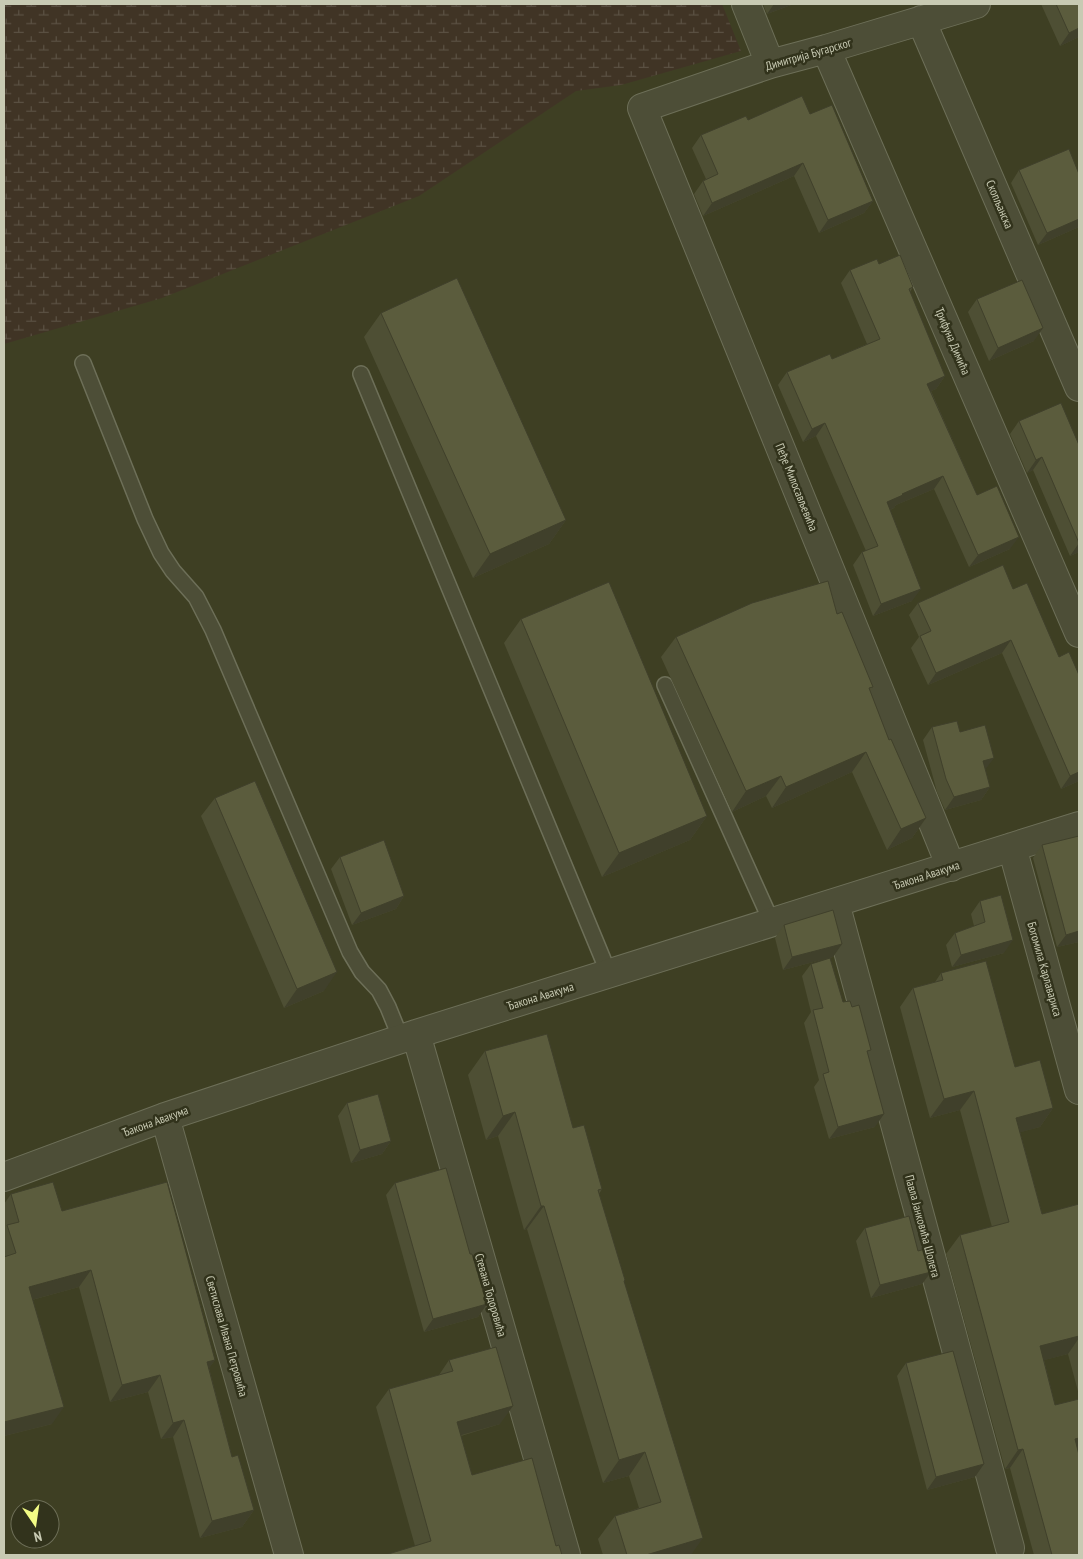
<svg xmlns="http://www.w3.org/2000/svg" width="1083" height="1559" font-family="'PT Sans Narrow',sans-serif">
  <style>
    .wetland { fill: url(#wetland-marsh) }
    .lines { fill: none; stroke-linecap: round; stroke-linejoin: round }
    .service-casing { stroke: #6d6f58; stroke-width: 18 }
    .minor-casing { stroke: #6d6f58; stroke-width: 30 }
    .service { stroke: #4d4e37; stroke-width: 15 }
    .minor { stroke: #4d4e37; stroke-width: 28 }
    .wall { fill: #4e4f34 }
    .shaded-wall { fill: #40402b }
    .building { fill: #5b5c3d; stroke: #40402b }
    .labels { text-anchor: middle; dominant-baseline: central; stroke-width: 5; stroke-linejoin: round; paint-order: stroke }
    .street-label { font-size: 12px; fill: #c8cab3; stroke: #32331c }
  </style>
  <defs>
    <pattern id="wetland-marsh" width="20" height="14" patternUnits="userSpaceOnUse" patternTransform="scale(1.25)"><rect width="20" height="14" fill="#403425"/><path d="M1 5h8M5 5V1M11 12h8M15 12V8" fill="none" stroke="#5a5042"/></pattern>
  </defs>
  <rect width="100%" height="100%" fill="#3e3f23"/>
  <!-- wetland -->
  <path class="wetland" d="M4 4H722L741 51 621 85 576 91 419 196 162 298 4 344Z"/>
  <g class="lines">
    <!-- service casing -->
    <g class="service-casing">
      <path id="service" d="M83 363 145 519 161 553 173 571 196 597 213 630 350 952 362 972 379 990 388 1007 401 1039
        M361 374 609 974
        M665 685 772 923"/>
    </g>
    <!-- minor casing -->
    <g class="minor-casing">
      <path id="minor" d="M746 4 770 64
        M921 20 1079 387
        M826 49 1079 633
        M1012 847 1079 1090
        M951 867 642 108 770 64 826 49 976 4
        M835 903 1010 1548
        M416 1034 566 1555
        M165 1117 289 1555
        M4 1177 165 1117 416 1034 1079 826"/>
    </g>
    <!-- service -->
    <use href="#service" class="service"/>
    <!-- minor -->
    <use href="#minor" class="minor"/>
  </g>
  <!-- wall -->
  <path class="wall" d="M763 4H792L791 5 767 14Z
    M1041 4H1079V37L1060 46Z
    M810 114 873 201 864 213 819 233 794 176 703 216 694 194 703 181 706 179 692 148 701 135 748 120Z
    M1019 170 1079 227 1038 245 1011 183Z
    M879 264 913 287 910 292 945 376 936 389 931 391 977 495 1010 549 969 567 934 489 896 505 894 508 890 510 912 601 873 616 853 565 862 552 866 551 816 436 803 442 778 385 787 372 832 359 867 344 841 283 850 270Z
    M977 299 1034 341 989 361 968 312Z
    M381 313 566 520 549 544 473 578 364 337Z
    M1019 421 1079 445V552L1070 556 1033 470 1027 473 1010 434Z
    M1003 565 1079 781 1061 789 1002 653 928 685 911 648 919 637 909 615 918 603Z
    M837 614 873 687 870 691 889 740 926 818 912 838 887 850 852 772 772 808 766 796 732 812 661 657 676 637Z
    M521 619 707 816 690 840 602 877 504 643Z
    M932 727 960 732 985 770 990 787 981 800 945 810 937 792 923 740Z
    M215 798 324 991 284 1008 201 816Z
    M1042 845 1079 942 1057 947 1033 858Z
    M340 857 404 896 396 909 352 925 331 869Z
    M980 901 1004 953 952 967 946 945 955 933 974 926 971 914Z
    M784 925 842 944 833 957 783 970 775 938Z
    M811 964 868 1055 875 1127 829 1139 814 1087 819 1080 804 1023 811 1012 802 976Z
    M941 973 1015 1067 1053 1108 1040 1127 1020 1132 1042 1214 1079 1204V1395L1068 1354 1044 1360 1055 1405 1079 1454V1555H1034L1010 1468 1005 1469 946 1254 960 1235 992 1227 960 1110 930 1118 900 1007 913 988 935 982Z
    M485 1051 573 1128 602 1189 599 1194 624 1282 691 1555H603L598 1539 615 1516 639 1508 629 1476 603 1483 527 1229 524 1230 498 1136 486 1140 468 1075Z
    M347 1103 391 1141 382 1154 351 1163 338 1116Z
    M395 1183 487 1304 478 1317 424 1332 386 1195Z
    M11 1194 62 1211 215 1360 209 1368 232 1457 254 1510 242 1527 200 1538 173 1437 161 1439 148 1392 110 1402 79 1287 32 1300 52 1424 4 1436V1231L5 1229 4 1226V1204Z
    M865 1228 918 1251 931 1272 922 1284 871 1298 856 1241Z
    M449 1360 500 1424 461 1436 472 1475 556 1546 562 1555 415 1546 376 1407 389 1389 439 1375Z
    M906 1363 975 1477 927 1490 897 1376Z"/>
  <!-- shaded-wall -->
  <path class="shaded-wall" d="M774 4H792L791 5 767 14Z
    M1079 28V37L1060 46 1069 33Z
    M803 163 794 176 703 216 712 203Z
    M873 201 864 213 819 233 828 220Z
    M1079 219V227L1038 245 1047 233Z
    M1043 328 1034 341 989 361 998 348Z
    M945 376 936 389 919 396 927 384Z
    M825 423 816 436 803 442 812 429Z
    M1042 457 1033 470 1027 473 1036 460Z
    M943 476 934 489 896 505 894 508 878 515 887 502 902 494Z
    M566 520 549 544 473 578 490 554Z
    M1019 537 1010 549 969 567 978 555Z
    M1079 543V552L1070 556Z
    M921 589 912 601 873 616 881 604Z
    M1011 640 1002 653 928 685 936 673Z
    M866 752 852 772 772 808 786 787Z
    M994 758 985 770 983 761Z
    M1079 772V781L1061 789 1070 776Z
    M781 776 766 796 732 812 746 791Z
    M990 787 981 800 945 810 954 797Z
    M707 816 690 840 602 877 619 853Z
    M926 818 912 838 887 850 901 829Z
    M404 896 396 909 352 925 361 913Z
    M1079 931V942L1057 947 1066 935Z
    M1013 940 1004 953 952 967 961 955Z
    M842 944 833 957 783 970 792 957Z
    M337 972 324 991 284 1008 297 989Z
    M974 1091 960 1110 930 1118 944 1099Z
    M1053 1108 1040 1127 1003 1137 1016 1118Z
    M515 1112 498 1136 486 1140 503 1116Z
    M884 1114 875 1127 829 1139 838 1127Z
    M391 1141 382 1154 351 1163 360 1150Z
    M541 1206H544L527 1229 524 1230Z
    M91 1270 79 1287 17 1304 29 1287Z
    M931 1272 922 1284 871 1298 880 1285Z
    M487 1304 478 1317 424 1332 433 1319Z
    M1079 1336V1338L1068 1354 1026 1365 1040 1346Z
    M215 1360 203 1377 207 1362Z
    M160 1375 148 1392 110 1402 122 1385Z
    M513 1406 500 1424 444 1440 457 1422Z
    M64 1407 52 1424 4 1436V1422Z
    M184 1420 173 1437 161 1439 173 1423Z
    M1079 1438V1453L1062 1458 1075 1439Z
    M1023 1449 1010 1468 1005 1469 1018 1450Z
    M645 1452 629 1476 603 1483 619 1460Z
    M984 1464 975 1477 927 1490 936 1477Z
    M254 1510 242 1527 200 1538 212 1521Z
    M703 1538 691 1555H646Z"/>
  <!-- building -->
  <path class="building" d="M1056 4H1079V28L1069 33Z
    M802 96 810 114 832 105 873 201 828 220 803 163 712 203 703 181 718 174 701 135 746 116 748 120Z
    M1069 149 1079 174V219L1047 233 1019 170Z
    M900 255 913 287 909 289 945 376 927 384 977 495 997 486 1019 537 978 555 943 476 902 494 903 495 887 502 921 589 881 604 862 552 878 546 825 423 812 429 787 372 830 354 832 359 880 339 850 270 877 259 879 264Z
    M457 278 566 520 490 554 381 313Z
    M1022 280 1043 328 998 348 977 299Z
    M1061 403 1079 445V543L1042 457 1036 460 1019 421Z
    M1003 565 1013 589 1027 583 1059 657 1069 652 1079 675V772L1070 776 1011 640 936 673 920 636 931 631 918 603Z
    M828 581 837 614 842 612 873 687 869 688 889 740 891 739 926 818 901 829 866 752 786 787 781 776 746 791 676 637 752 603Z
    M609 582 707 816 619 853 521 619Z
    M957 721 960 732 985 725 994 758 983 761 990 787 954 797 946 779 932 727Z
    M255 781 337 972 297 989 215 798Z
    M1079 836V931L1066 935 1042 845Z
    M384 840 404 896 361 913 340 857Z
    M1001 895 1013 940 961 955 955 933 985 922 980 901Z
    M833 910 842 944 792 957 784 925Z
    M830 958 843 1002 850 1001 852 1007 859 1005 871 1050 867 1051 884 1114 838 1127 823 1074 829 1072 813 1010 823 1008 811 964Z
    M986 961 1015 1067 1040 1060 1053 1108 1016 1118 1042 1214 1079 1204V1336L1040 1346 1055 1405 1079 1399V1438L1075 1439 1079 1455V1555H1052L1023 1449 1018 1450 960 1235 1009 1222 974 1091 944 1099 913 988 943 980 941 973Z
    M547 1034 573 1128 584 1125 602 1189 598 1190 625 1280 624 1281 703 1538 646 1555H627L615 1516 661 1502 645 1452 619 1460 544 1206H541L515 1112 503 1116 485 1051Z
    M378 1094 391 1141 360 1150 347 1103Z
    M446 1168 470 1254H472L487 1304 433 1319 395 1183Z
    M53 1182 62 1211 167 1182 215 1360 207 1362 232 1457 238 1455 254 1510 212 1521 184 1420 173 1423 160 1375 122 1385 91 1270 29 1287 64 1407 4 1422V1257L16 1253 7 1225 19 1222 11 1194Z
    M909 1216 918 1251 925 1249 931 1272 880 1285 865 1228Z
    M496 1347 513 1406 457 1422 472 1475 532 1458 556 1546 559 1545 562 1555H385L431 1541 389 1389 453 1371 449 1360Z
    M953 1351 984 1464 936 1477 906 1363Z"/>
  <g class="labels">
    <!-- street labels -->
    <g class="street-label">
      <text transform="translate(808 54) rotate(-16)">Димитрија Бугарског</text>
      <text transform="translate(1000 204) rotate(67)">Скопљанска</text>
      <text transform="translate(953 341) rotate(67)">Трифуна Димића</text>
      <text transform="translate(797 487) rotate(68)">Пеђе Милосављевића</text>
      <text transform="translate(926 875) rotate(-18)">Ђакона Авакума</text>
      <text transform="translate(1045 969) rotate(74)">Богомила Карлавариса</text>
      <text transform="translate(540 996) rotate(-17)">Ђакона Авакума</text>
      <text transform="translate(155 1121) rotate(-20)">Ђакона Авакума</text>
      <text transform="translate(923 1226) rotate(75)">Павла Јанковића Шолета</text>
      <text transform="translate(491 1295) rotate(74)">Стевана Тодоровића</text>
      <text transform="translate(227 1336) rotate(74)">Светислава Ивана Петровића</text>
    </g>
  </g>
  <!-- border -->
  <rect width="1083" height="1559" fill="none" stroke="#c8cab3" stroke-width="10"/>
  <!-- north arrow -->
  <g transform="translate(35 1524) rotate(167)"><circle r="24" fill="#32331c" stroke="#6e6f58"/>
  <path d="M0-4L9 19L0 12L-9 19Z" fill="#f3fc85"/>
  <text y="-8" font-size="14" font-weight="bold" text-anchor="middle" fill="#c8cab3">N</text>
  </g>
</svg>
